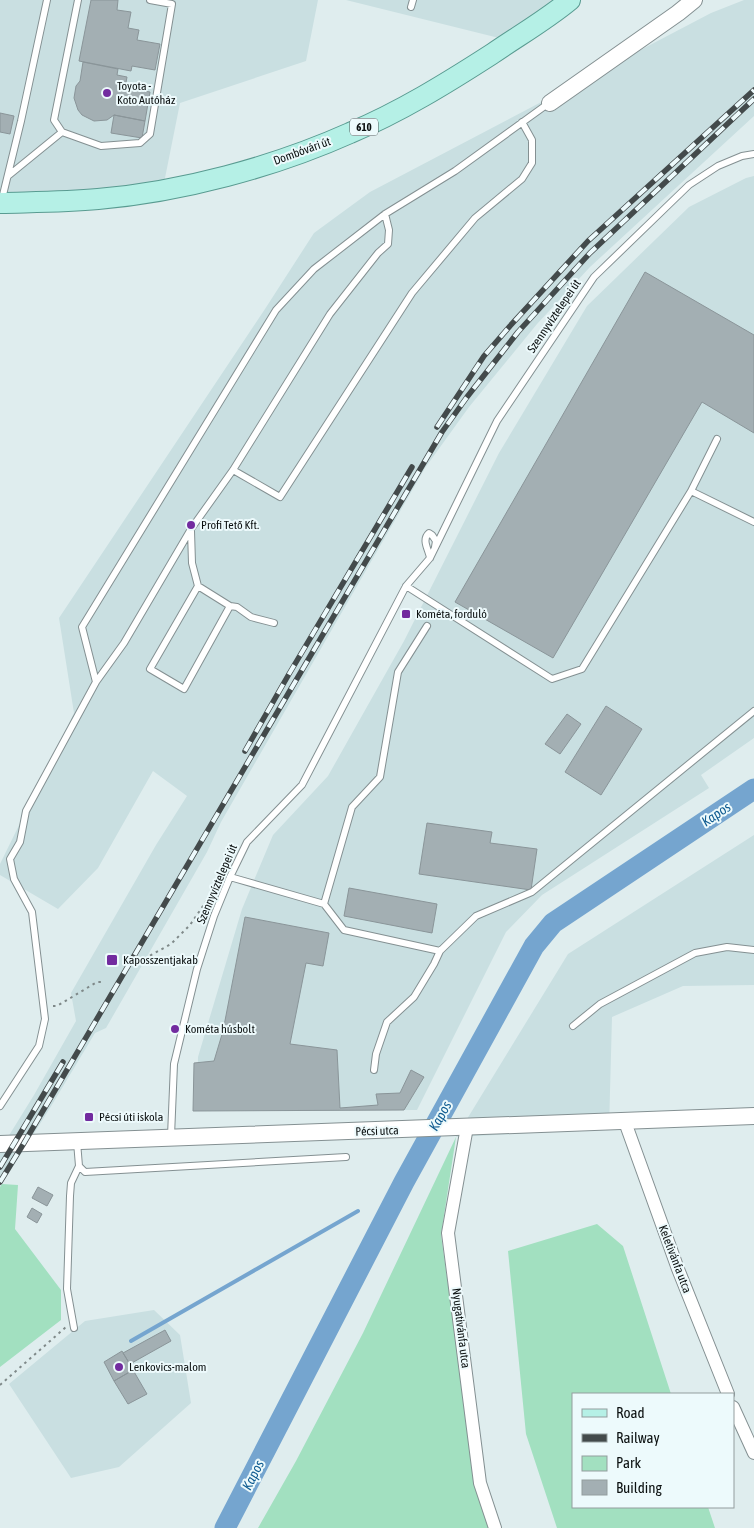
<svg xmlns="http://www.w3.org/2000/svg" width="754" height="1528" font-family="'Asap Condensed',sans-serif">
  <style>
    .built { fill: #c9dfe1 }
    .green { fill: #a2e0c0 }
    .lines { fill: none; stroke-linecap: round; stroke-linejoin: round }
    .stream { stroke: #75a5cf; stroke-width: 4 }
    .river { stroke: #75a5cf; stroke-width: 21 }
    .building { fill: #a3afb3; stroke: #8a9599 }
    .service-casing { stroke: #849092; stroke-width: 8 }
    .minor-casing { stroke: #849092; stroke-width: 14 }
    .tertiary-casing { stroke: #849092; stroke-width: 18 }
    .primary-casing { stroke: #599b91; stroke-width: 22 }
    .path { stroke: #7f8989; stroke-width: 2; stroke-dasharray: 2.5 4; stroke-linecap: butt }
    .service { stroke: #fff; stroke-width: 6 }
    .minor { stroke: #fff; stroke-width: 12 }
    .tertiary { stroke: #fff; stroke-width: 16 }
    .primary { stroke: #b5f0e6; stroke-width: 20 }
    .rail-casing { stroke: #434a4b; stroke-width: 5.5 }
    .rail { stroke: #edfafc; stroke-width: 4; stroke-dasharray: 11; stroke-linecap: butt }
    .poi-dot { fill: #722b9f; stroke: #edfafc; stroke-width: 2 }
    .labels { text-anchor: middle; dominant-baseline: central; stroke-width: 4; stroke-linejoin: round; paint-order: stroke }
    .shield { fill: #edfafc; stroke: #505758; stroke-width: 1 }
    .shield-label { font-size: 11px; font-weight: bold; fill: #0c1111 }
    .poi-label { font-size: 12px; fill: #0c1111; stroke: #edfafc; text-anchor: start }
    .street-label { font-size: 12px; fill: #0c1111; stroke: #edfafc }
    .water-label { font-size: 14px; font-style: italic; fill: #105c91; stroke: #edfafc }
  </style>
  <rect width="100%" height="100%" fill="#dfedee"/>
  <!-- built -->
  <path class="built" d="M0 0H318L306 61 180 103 162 193 0 210Z
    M346 0H553L524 22 499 38Z
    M744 0H754V116L590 267 537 324 469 407 425 468 221 822 207 852 106 1028 95 1033 50 1108 0 1187V1150L34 1095 76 1021 71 993 156 845 187 796 153 771 98 868 58 909 0 875V864L74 713 59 618 265 309 314 233 370 192 711 13Z
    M754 176V738L701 775 709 788 542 895 506 932 417 1110 197 1111 198 1057 242 909 273 835 328 776 404 641 499 453 587 306 689 207 746 178Z
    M754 835V985L683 986 612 1017 609 1129 456 1137 568 954Z
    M154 1310 180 1335 191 1403 119 1467 71 1478 9 1384 85 1321Z"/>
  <!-- green -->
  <path class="green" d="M456 1137 441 1235 472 1453 496 1528H258L296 1461 363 1333Z
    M2 1184 18 1185 15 1229 61 1290V1320L0 1367V1187Z
    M597 1224 623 1246 671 1394H573V1507H708L715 1528H557L526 1434 508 1251Z"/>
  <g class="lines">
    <!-- stream -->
    <path class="stream" d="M131 1341 358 1211"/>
    <!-- river -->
    <path class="river" d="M225 1528 404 1182 534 946 553 923 754 789"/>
  </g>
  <!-- building -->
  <path class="building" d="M91 0H118L117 10 131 12 128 28 139 30 137 40 160 44 155 70 132 66 131 71 79 61Z
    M83 62 118 69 117 75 127 77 125 88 150 92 145 121 114 115 107 120 94 121 82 115 78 110 74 98 76 86 80 81Z
    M0 113 14 116 10 134 0 132Z
    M114 115 145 121 142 138 111 133Z
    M645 272 754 335V433L702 402 553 658 455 602Z
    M606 706 642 729 601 795 565 772Z
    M567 714 581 724 560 754 545 744Z
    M427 823 492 832 490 843 537 849 531 890 419 874Z
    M349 888 437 904 432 933 344 916Z
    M245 917 329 933 323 966 306 963 290 1044 337 1050 340 1108 378 1105 376 1094 400 1093 411 1070 424 1077 404 1110 193 1111 194 1063 214 1061 223 1031Z
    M38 1187 53 1195 47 1206 32 1198Z
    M32 1208 42 1214 37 1223 27 1217Z
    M165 1330 171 1341 130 1364 123 1353Z
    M122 1351 133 1370 114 1381 104 1362Z
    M133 1370 147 1394 128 1404 114 1381Z"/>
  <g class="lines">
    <!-- service casing -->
    <g class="service-casing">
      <path id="service" d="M411 7 413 0
        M62 132 54 120 78 0
        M8 176 62 132 101 146 140 143 150 134 172 4 150 0
        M2 199 21 121 47 0
        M233 470 280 497 412 293 475 218 522 179 532 163V140L522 122
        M691 491 754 522
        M191 531 192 563 198 586 150 669 184 689 230 606 198 586
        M430 558C429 550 421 540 429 533L432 535 436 541 435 547
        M406 586 552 679 582 669 691 491 717 439
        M230 606 237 607 251 617 274 623
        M96 682 124 643 191 529 233 470 330 314 378 253 388 244 389 230 385 214
        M230 877 324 904 352 807 380 777 398 672 427 626
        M324 904 344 930 440 951 476 916 532 892 754 711
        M573 1026 600 1004 695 953 727 947 754 950
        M374 1070 376 1054 387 1022 414 997 434 964 440 951
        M0 1106 39 1046 45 1019 32 912 14 879 10 859 20 842 26 811 96 682 82 627 276 310 314 269 385 214 455 171 549 103
        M171 1136 174 1064 197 969 214 916 230 877 247 842 302 785 406 586 430 558 497 421 594 277 689 185 718 166 742 156 754 154
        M77 1142 79 1166 85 1172 346 1157
        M74 1328 67 1289 70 1196 71 1183 79 1166"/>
    </g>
    <!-- minor casing -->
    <g class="minor-casing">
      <path id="minor" d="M625 1122 678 1269 728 1394
        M467 1127 448 1233 480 1483 495 1528
        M733 1407 754 1453"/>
    </g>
    <!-- tertiary casing -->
    <g class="tertiary-casing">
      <path id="tertiary" d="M550 103 678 13 694 0
        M0 1144 754 1116"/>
    </g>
    <!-- primary casing -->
    <g class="primary-casing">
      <path id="primary" d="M0 203C33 202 66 202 98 199 181 192 274 167 350 133 400 112 447 83 492 54 518 36 546 20 570 0"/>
    </g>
    <!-- path -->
    <path class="path" d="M133 965 171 944 190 925 214 890
      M53 1006H57L97 982H104
      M0 1385 66 1327"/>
    <!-- service -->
    <use href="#service" class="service"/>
    <!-- minor -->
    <use href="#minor" class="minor"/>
    <!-- tertiary -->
    <use href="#tertiary" class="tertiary"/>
    <!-- primary -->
    <use href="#primary" class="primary"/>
    <!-- rail casing -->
    <g class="rail-casing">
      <path id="rail" d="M437 427 484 356 510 326 588 241 754 90
        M245 751 289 674 412 467
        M0 1167 63 1062
        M0 1182 24 1143 442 432 467 397 518 332 590 253 754 99"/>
    </g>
    <!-- rail -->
    <use href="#rail" class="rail"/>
  </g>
  <!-- markers -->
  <g class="poi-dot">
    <circle cx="107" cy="93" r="5"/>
    <circle cx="191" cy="525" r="5"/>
    <rect x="401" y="609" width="10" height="10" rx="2.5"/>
    <rect x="106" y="954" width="12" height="12" rx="2.5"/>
    <circle cx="175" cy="1029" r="5"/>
    <rect x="84" y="1112" width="10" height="10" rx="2.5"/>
    <circle cx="119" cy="1367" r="5"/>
  </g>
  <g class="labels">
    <!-- shield labels -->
    <rect class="shield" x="350" y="118.5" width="28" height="17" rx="4"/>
    <g class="shield-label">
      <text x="364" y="127">610</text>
    </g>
    <!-- poi labels -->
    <g class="poi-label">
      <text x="117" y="86">Toyota -<tspan x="117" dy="14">Koto Autóház</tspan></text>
      <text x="201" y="525">Profi Tető Kft.</text>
      <text x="416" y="614">Kométa, forduló</text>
      <text x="123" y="960">Kaposszentjakab</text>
      <text x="185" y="1029">Kométa húsbolt</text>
      <text x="99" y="1117">Pécsi úti iskola</text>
      <text x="129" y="1367">Lenkovics-malom</text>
    </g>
    <!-- street labels -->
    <g class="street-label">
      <text transform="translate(302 151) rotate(-20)">Dombóvári út</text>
      <text transform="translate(554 316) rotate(-56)">Szennyvíztelepei út</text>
      <text transform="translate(217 884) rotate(-67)">Szennyvíztelepei út</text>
      <text transform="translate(377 1131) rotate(-2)">Pécsi utca</text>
      <text transform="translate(675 1259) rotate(69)">Keletivánfa utca</text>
      <text transform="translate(461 1328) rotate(83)">Nyugativánfa utca</text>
    </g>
    <!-- water labels -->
    <g class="water-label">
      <text transform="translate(716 814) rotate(-34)">Kapos</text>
      <text transform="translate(440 1116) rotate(-61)">Kapos</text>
      <text transform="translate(253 1475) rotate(-63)">Kapos</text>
    </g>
  </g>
  <!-- legend -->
  <rect x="572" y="1393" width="162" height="115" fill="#edfafc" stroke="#939d9e"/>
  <rect x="582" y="1409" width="25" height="8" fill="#b5f0e6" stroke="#939d9e"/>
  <text x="616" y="1418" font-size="15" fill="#0c1111">Road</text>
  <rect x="582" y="1434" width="25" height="8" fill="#434a4b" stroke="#939d9e"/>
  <text x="616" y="1443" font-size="15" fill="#0c1111">Railway</text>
  <rect x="582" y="1456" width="25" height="15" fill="#a2e0c0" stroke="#939d9e"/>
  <text x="616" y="1468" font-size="15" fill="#0c1111">Park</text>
  <rect x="582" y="1480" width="25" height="15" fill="#a3afb3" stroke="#939d9e"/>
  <text x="616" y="1493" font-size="15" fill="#0c1111">Building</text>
</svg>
